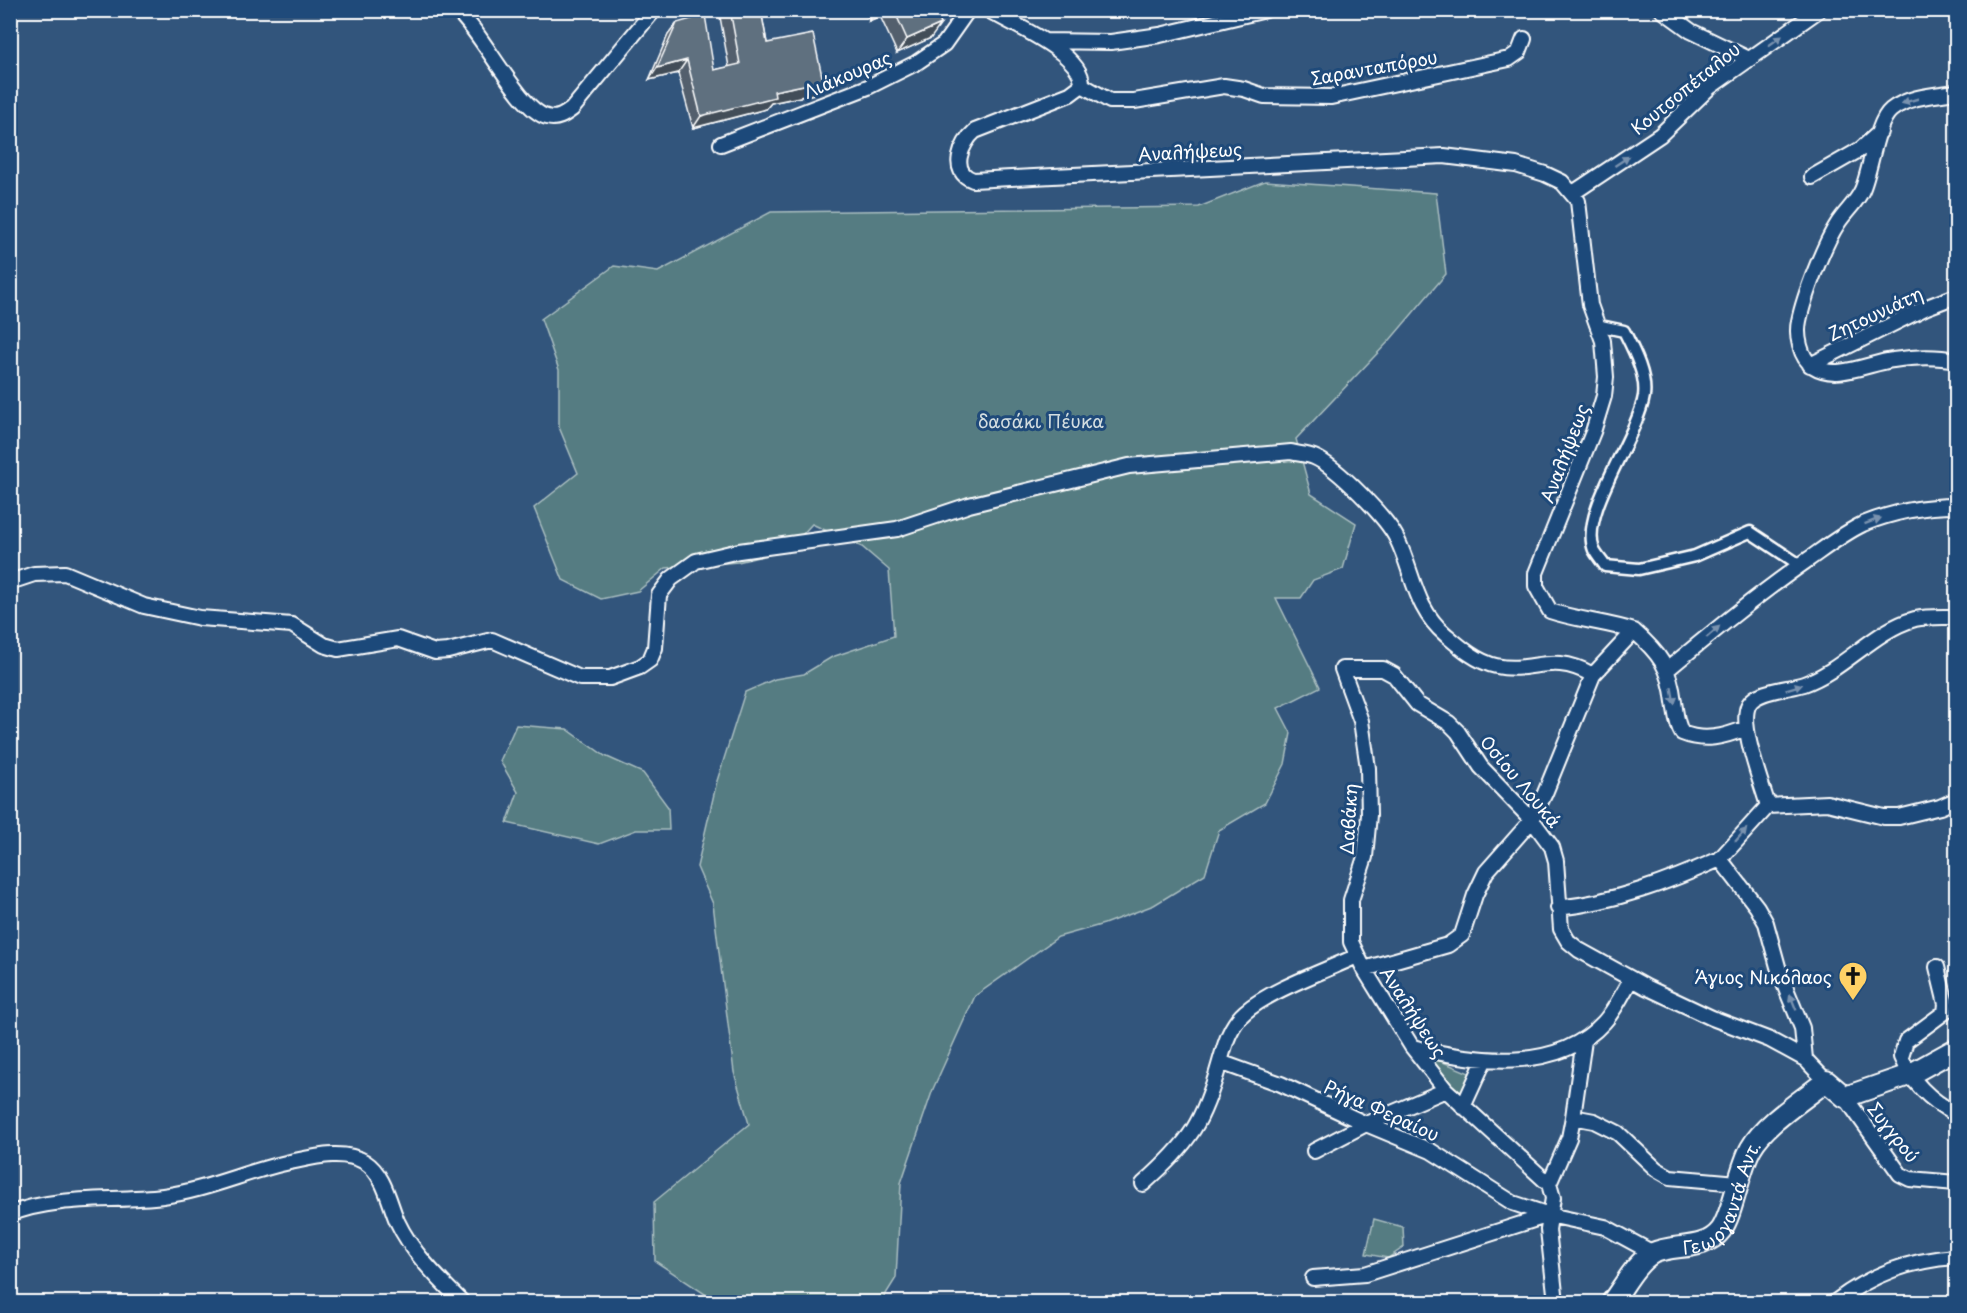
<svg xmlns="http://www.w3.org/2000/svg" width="1967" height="1313" font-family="'Playpen Sans',sans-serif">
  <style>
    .green { fill: #547c82; stroke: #aabec0; stroke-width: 1.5 }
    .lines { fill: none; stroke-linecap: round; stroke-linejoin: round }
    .pedestrian-casing { stroke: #fff; stroke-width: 15 }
    .minor-casing { stroke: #fff; stroke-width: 18 }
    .secondary-casing { stroke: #fff; stroke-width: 24 }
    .pedestrian { stroke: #1f4a7a; stroke-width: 10 }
    .minor { stroke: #1f4a7a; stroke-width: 14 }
    .secondary { stroke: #1f4a7a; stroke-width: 20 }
    .wall { fill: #525f6d; stroke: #fff; stroke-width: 1.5 }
    .shaded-wall { fill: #424e59; stroke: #fff; stroke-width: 1.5 }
    .building { fill: #5f6f7f; stroke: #fff; stroke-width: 1.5 }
    .oneway { fill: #7992af }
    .labels { text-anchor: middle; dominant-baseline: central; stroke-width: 6; stroke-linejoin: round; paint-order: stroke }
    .street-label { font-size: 18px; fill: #fff; stroke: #1f4a7a }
    .park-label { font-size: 18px; fill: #d4dee0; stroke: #1f4a7a }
    .poi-label { font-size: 18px; fill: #fff; stroke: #1f4a7a; text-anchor: end }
  </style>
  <rect width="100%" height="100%" fill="#32557c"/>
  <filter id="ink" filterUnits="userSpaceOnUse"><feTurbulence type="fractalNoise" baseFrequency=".0167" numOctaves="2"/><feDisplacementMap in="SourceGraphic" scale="12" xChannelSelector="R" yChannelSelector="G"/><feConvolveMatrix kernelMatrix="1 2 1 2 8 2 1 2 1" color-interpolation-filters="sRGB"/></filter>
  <g filter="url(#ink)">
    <!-- green -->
    <path class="green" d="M1265 181 1436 193 1446 274 1390 340 1296 439 1311 494 1356 523 1343 569 1313 580 1301 598H1276L1320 687 1278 708 1291 733 1285 764 1265 803 1219 830 1205 874 1154 905 1104 924 1058 937 975 996 933 1089 901 1183 896 1278 881 1302H717L655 1261 654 1202 749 1124 734 1072 713 904 697 867 717 781 745 692 775 679 804 674 832 657 894 636 889 570 862 547 812 524 788 550 738 562 666 568 638 591 601 599 563 580 534 508 578 473 559 427V370L541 319 614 266 658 272 771 212 1199 207Z
      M516 725 567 729 605 756 643 773 668 807 669 830H636L599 844 507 823 518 792 500 761Z
      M1424 1054 1474 1075 1460 1097Z
      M1374 1219 1403 1227 1404 1247 1388 1258 1366 1254Z"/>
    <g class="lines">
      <!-- pedestrian casing -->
      <g class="pedestrian-casing">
        <path id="pedestrian" d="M1596 325 1624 331C1633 349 1647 375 1644 396 1637 438 1579 513 1594 550 1597 556 1602 561 1605 566L1639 569 1695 556 1750 532 1800 565"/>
      </g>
      <!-- minor casing -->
      <g class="minor-casing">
        <path id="minor" d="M456 10C482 31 518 109 547 117 557 120 564 115 572 109L654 10
          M988 10C1012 24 1084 54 1082 85L1070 94 975 131C961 143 949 172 973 180L1444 156 1516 165 1545 174 1562 182 1578 201 1590 305 1603 341 1606 377 1604 396 1593 432 1536 573V586L1550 611C1577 620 1606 622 1634 631L1593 675 1545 793 1532 820 1486 872 1475 895 1462 935 1448 945 1364 969
          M1662 10 1691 31 1749 59
          M1045 41 1111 42 1160 35 1266 10
          M1082 85 1110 101H1134L1224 86 1244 89 1264 96 1331 97 1509 59 1519 52 1524 39
          M1956 92C1936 95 1908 96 1891 110 1876 122 1871 170 1862 190 1857 202 1845 212 1838 223 1824 244 1804 296 1799 321 1796 335 1800 358 1813 366 1836 381 1869 363 1893 360 1912 357 1937 356 1956 360
          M721 144 868 87 916 63 944 44 968 10
          M1812 177 1861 149 1880 132
          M1573 193 1660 135 1710 87 1819 10
          M1810 365 1927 307 1956 296
          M10 582 34 574 65 573 144 606 200 618 292 625 324 645 338 649 398 639 435 652 448 651 492 640 580 678H610L640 667 650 660 655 648 659 595 671 579 696 561 739 551 897 529 969 505 1129 466 1291 452C1298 454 1307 454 1314 457 1336 466 1387 518 1397 539 1414 574 1414 608 1446 635 1460 647 1477 662 1496 666 1534 674 1550 651 1593 675
          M1634 631C1659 653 1670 667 1674 702 1676 713 1676 723 1682 733 1704 742 1724 737 1746 728
          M1668 669C1714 631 1760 593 1809 559 1826 547 1844 533 1863 524 1893 512 1924 506 1956 506
          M1768 806 1827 803 1884 817H1899L1940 807 1956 800
          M1558 908C1615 902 1668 882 1720 859
          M1357 956C1325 971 1270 990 1245 1012 1230 1025 1225 1044 1220 1062L1281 1084 1366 1124 1431 1151 1513 1203 1549 1215 1605 1227 1653 1253
          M1937 967 1946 1004 1945 1012 1906 1041 1901 1057C1912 1084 1931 1101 1956 1114
          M1412 1047C1473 1061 1556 1075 1604 1022 1615 1010 1623 993 1631 979
          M1805 1059 1802 1028 1780 974 1766 923 1757 907 1720 859 1768 806C1762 784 1738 724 1749 704 1757 690 1789 689 1804 684 1844 670 1874 630 1915 619 1928 616 1943 617 1956 617
          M1845 1097 1900 1174 1910 1179 1956 1183
          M1463 1107 1484 1061
          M1573 1117 1584 1040
          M1314 1151 1366 1124 1446 1090
          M1143 1184C1191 1141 1203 1123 1220 1062
          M1549 1184 1569 1138 1573 1117 1594 1121 1618 1133 1656 1169 1670 1177 1738 1183
          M10 1214C57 1195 114 1202 163 1196 208 1190 247 1171 290 1162 314 1157 343 1149 365 1162 384 1174 389 1202 397 1221 412 1253 438 1278 462 1302
          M1313 1278 1365 1274 1549 1215
          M1556 1302 1548 1230 1553 1198 1549 1184 1446 1090 1412 1047 1364 969 1351 942V900L1365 857 1369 815 1368 768 1361 721 1342 669H1383L1394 675 1417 704 1449 723 1458 732 1481 767 1532 820 1552 847 1556 861 1561 929 1568 941 1579 950 1646 987 1712 1018 1770 1040 1805 1059 1826 1081
          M1835 1302C1872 1274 1910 1260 1956 1257"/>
      </g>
      <!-- secondary casing -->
      <g class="secondary-casing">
        <g id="secondary">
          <path id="s1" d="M1612 1302C1623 1288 1636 1262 1653 1253 1674 1243 1704 1252 1721 1230 1733 1214 1739 1169 1751 1148 1764 1124 1804 1099 1826 1081L1845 1097 1909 1075 1956 1049"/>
        </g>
      </g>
      <!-- pedestrian -->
      <use href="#pedestrian" class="pedestrian"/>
      <!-- minor -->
      <use href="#minor" class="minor"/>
      <!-- secondary -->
      <use href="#secondary" class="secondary"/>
    </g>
    <!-- wall -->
    <path class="wall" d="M724 10H761L767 43 823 81 814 94 771 103 766 109 693 128 678 73 649 80 668 35 677 23 714 70 729 67 720 17Z
      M864 10H935L931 38 897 53 880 16 869 21Z"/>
    <!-- shaded-wall -->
    <path class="shaded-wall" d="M876 10H884L880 16 869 21Z
      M941 24 931 38 897 53 907 39Z
      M687 60 678 73 649 80 657 68Z
      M823 81 814 94 771 103 766 109 693 128 701 116 774 91Z"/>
    <!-- building -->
    <path class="building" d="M730 10H761L767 43 813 34 823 81 774 91 775 97 701 116 687 60 657 68 677 23 705 15 714 70 740 64Z
      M894 10H935L941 24 907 39Z"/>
    <!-- one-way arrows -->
    <defs><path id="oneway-solid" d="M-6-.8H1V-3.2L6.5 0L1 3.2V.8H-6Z" transform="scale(1.5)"/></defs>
    <g class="oneway">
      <use href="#oneway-solid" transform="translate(1775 41) rotate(-35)"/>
      <use href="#oneway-solid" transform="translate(1910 101) rotate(164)"/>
      <use href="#oneway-solid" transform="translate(1622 161) rotate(-33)"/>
      <use href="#oneway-solid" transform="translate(1873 521) rotate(-20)"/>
      <use href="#oneway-solid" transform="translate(1713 632) rotate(-41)"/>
      <use href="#oneway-solid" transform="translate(1794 687) rotate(-17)"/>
      <use href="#oneway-solid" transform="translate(1673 696) rotate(80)"/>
      <use href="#oneway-solid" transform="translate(1741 835) rotate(-49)"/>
      <use href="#oneway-solid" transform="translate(1793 1002) rotate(-112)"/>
    </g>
  </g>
  <!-- icons -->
  <defs>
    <g id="church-pin" transform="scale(1.5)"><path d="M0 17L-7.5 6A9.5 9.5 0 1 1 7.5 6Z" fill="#ffd166" stroke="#1f4a7a"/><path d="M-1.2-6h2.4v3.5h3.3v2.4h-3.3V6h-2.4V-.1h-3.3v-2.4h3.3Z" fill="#111"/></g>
  </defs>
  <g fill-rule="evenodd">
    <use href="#church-pin" x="1853" y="976"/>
  </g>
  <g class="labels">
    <!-- street labels -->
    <g class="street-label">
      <text transform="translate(1374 67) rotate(-10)">Σαρανταπόρου</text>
      <text transform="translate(847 74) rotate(-23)">Λιάκουρας</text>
      <text transform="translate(1685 88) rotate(-39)">Κουτσοπέταλου</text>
      <text transform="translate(1190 151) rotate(-3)">Αναλήψεως</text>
      <text transform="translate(1875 313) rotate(-25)">Ζητουνιάτη</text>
      <text transform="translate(1564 453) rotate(-69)">Αναλήψεως</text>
      <text transform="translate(1521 781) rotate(50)">Οσίου Λουκά</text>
      <text transform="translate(1348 819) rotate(-87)">Δαβάκη</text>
      <text transform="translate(1414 1012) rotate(57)">Αναλήψεως</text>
      <text transform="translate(1382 1110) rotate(24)">Ρήγα Φεραίου</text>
      <text transform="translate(1894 1132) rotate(52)">Συγγρού</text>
      <text stroke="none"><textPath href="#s1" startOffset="164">Γεωργαντά Αντ.</textPath></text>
    </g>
    <!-- park labels -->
    <g class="park-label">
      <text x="1041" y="420">δασάκι Πέυκα</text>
    </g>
    <!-- poi labels -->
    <g class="poi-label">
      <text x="1832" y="976">Άγιος Νικόλαος</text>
    </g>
  </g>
  <!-- margin -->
  <rect width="1967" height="1313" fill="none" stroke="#1f4a7a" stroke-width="36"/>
  <rect x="18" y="18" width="1931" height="1277" fill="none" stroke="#fff" stroke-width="2" filter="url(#ink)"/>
</svg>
